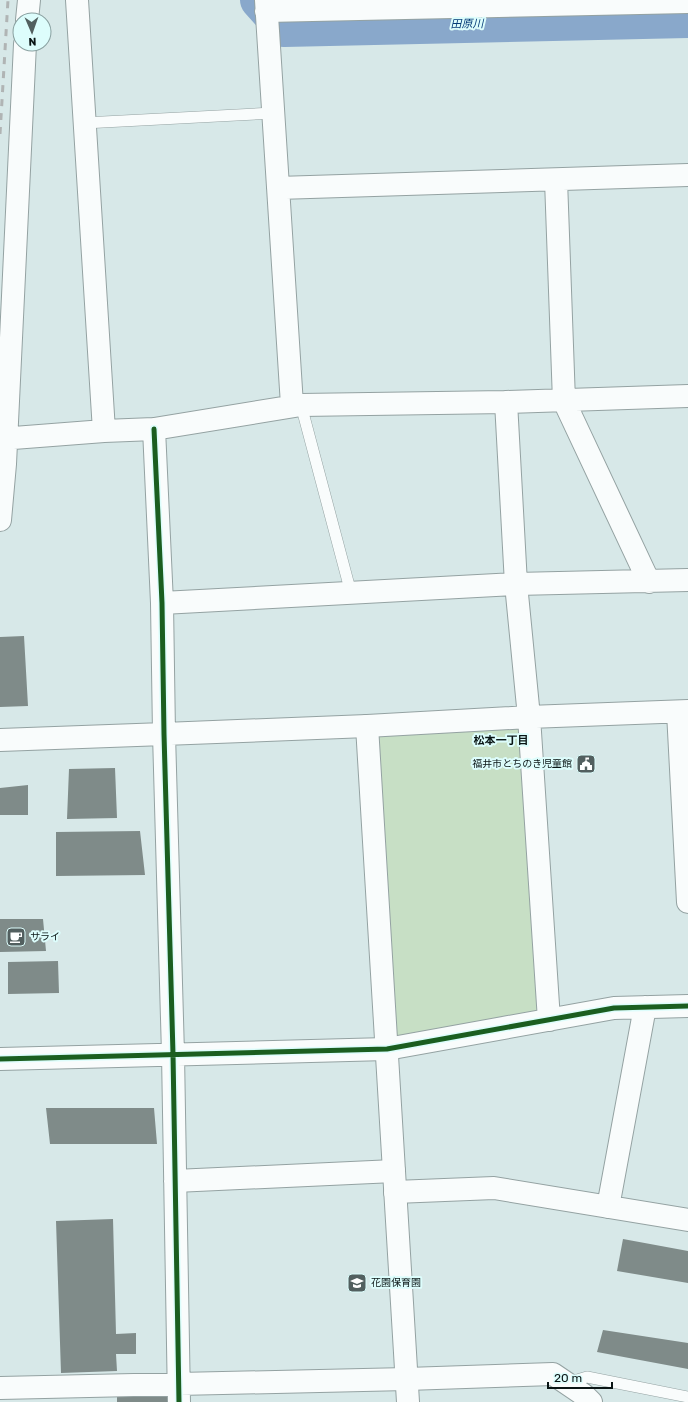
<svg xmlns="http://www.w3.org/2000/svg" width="688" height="1402" font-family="Rubik,'Noto Sans JP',sans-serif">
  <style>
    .green { fill: #c7dfc5 }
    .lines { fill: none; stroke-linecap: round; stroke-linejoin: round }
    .river { stroke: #89a8cb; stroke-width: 38 }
    .building { fill: #7f8b89 }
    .service-casing { stroke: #94a2a2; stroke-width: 12 }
    .minor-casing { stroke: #94a2a2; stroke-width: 24 }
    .tertiary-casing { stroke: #94a2a2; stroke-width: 24 }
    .service { stroke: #f9fcfc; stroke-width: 11 }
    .minor { stroke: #f9fcfc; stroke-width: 22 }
    .tertiary { stroke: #f9fcfc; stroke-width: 22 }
    .rail { stroke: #b0b4b4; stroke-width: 3; stroke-dasharray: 7 7; stroke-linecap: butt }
    .cycleway-casing { stroke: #ddfdfc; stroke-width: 8 }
    .cycleway { stroke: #1b5e20; stroke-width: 5 }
    .labels { text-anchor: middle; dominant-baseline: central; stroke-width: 4; stroke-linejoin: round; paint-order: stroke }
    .poi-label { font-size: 10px; fill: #0a1515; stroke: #ddfdfc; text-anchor: start }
    .water-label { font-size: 11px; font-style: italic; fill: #043b77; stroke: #ddfdfc }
    .neighbourhood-label { font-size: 11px; font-weight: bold; fill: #0a1515; stroke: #ddfdfc }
  </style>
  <rect width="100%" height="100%" fill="#d7e8e8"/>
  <!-- green -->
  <path class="green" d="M529 717 548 1011 387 1049 367 726Z"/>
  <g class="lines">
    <!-- river -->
    <path class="river" d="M259 0 284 28 688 19"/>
  </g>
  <!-- building -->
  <path class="building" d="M24 636 28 706 0 707V637Z
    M115 768 117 818 67 819 69 769Z
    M28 785V815H0V788Z
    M140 831 145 875 56 876V832Z
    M0 919H43L46 951 0 952Z
    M58 961 59 993 8 994V962Z
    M46 1108H154L157 1144H50Z
    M113 1219 116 1334 136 1333V1354H116L117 1371 61 1373 56 1221Z
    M623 1239 688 1251V1283L617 1271Z
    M603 1330 688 1343V1369L597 1352Z
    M117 1396H171V1402H117Z"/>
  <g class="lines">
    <!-- service casing -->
    <g class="service-casing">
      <path id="service" d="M84 123 273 113
        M301 405 351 593
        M567 1383 587 1377 688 1397"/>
    </g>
    <!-- minor casing -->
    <g class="minor-casing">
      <path id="minor" d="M77 0 104 431
        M266 0 292 405
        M266 11 688 2
        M27 20 29 0
        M556 180 564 401 649 582
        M278 188 688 175
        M506 402 516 584 529 717 549 1020
        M154 429 162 603 164 734 173 1054 179 1402
        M0 439 104 431 154 429 301 405 506 402 688 396
        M0 520 5 464 25 44
        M162 603 516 584 688 580
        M678 712 688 902
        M0 740 164 734 367 726 529 717 688 711
        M0 1059 387 1049 614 1008 688 1006
        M175 1181 394 1171
        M395 1192 494 1188 688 1220
        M608 1207 645 1007
        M0 1388 407 1379 553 1374 584 1395 591 1402"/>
    </g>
    <!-- tertiary casing -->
    <g class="tertiary-casing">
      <path id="tertiary" d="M367 726 408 1402"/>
    </g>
    <!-- service -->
    <use href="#service" class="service"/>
    <!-- minor -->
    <use href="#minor" class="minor"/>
    <!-- tertiary -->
    <use href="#tertiary" class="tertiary"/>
    <!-- rail -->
    <path class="rail" d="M0 134 8 0"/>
    <!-- cycleway casing -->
    <g class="cycleway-casing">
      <path id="cycleway" d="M154 429 162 603 164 734 173 1054 179 1402
        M0 1059 387 1049 614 1008 688 1006"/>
    </g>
    <!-- cycleway -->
    <use href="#cycleway" class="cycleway"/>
  </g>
  <!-- icons -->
  <defs>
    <g id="civic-square" transform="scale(1)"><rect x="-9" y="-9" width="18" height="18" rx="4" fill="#525f5f" stroke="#ddfdfc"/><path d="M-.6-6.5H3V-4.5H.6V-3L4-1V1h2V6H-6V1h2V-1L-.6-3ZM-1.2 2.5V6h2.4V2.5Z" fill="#fff"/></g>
    <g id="cafe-square" transform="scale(1)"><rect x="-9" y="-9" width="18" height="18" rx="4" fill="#525f5f" stroke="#ddfdfc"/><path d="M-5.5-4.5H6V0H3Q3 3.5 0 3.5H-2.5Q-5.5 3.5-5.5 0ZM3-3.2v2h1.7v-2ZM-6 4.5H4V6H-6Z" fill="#fff"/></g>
    <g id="school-square" transform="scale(1)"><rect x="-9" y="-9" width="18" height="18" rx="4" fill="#525f5f" stroke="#ddfdfc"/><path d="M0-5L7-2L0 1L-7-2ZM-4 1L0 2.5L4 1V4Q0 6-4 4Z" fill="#fff"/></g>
  </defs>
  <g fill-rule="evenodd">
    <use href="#civic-square" x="586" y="764"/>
    <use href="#cafe-square" x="16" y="937"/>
    <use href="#school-square" x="357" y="1283"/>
  </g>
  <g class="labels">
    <!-- poi labels -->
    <g class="poi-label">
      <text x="572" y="764" text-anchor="end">福井市とちのき児童館</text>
      <text x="30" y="937">サライ</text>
      <text x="371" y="1283">花園保育園</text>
    </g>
    <!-- water labels -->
    <g class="water-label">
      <text transform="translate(467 24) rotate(-1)">田原川</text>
    </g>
    <!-- neighbourhood labels -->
    <g class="neighbourhood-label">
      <text x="501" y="740">松本一丁目</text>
    </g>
  </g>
  <!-- north arrow -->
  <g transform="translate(32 32) rotate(178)"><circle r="19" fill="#ddfdfc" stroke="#89a0a0"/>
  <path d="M0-3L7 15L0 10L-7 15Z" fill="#525f5f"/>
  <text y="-6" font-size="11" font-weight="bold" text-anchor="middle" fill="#0a1515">N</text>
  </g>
  <!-- scale -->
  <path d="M548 1382v6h64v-6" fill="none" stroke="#0a1515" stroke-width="2"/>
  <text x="554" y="1382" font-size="12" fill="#0a1515" stroke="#ddfdfc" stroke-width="3" paint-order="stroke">20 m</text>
</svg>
